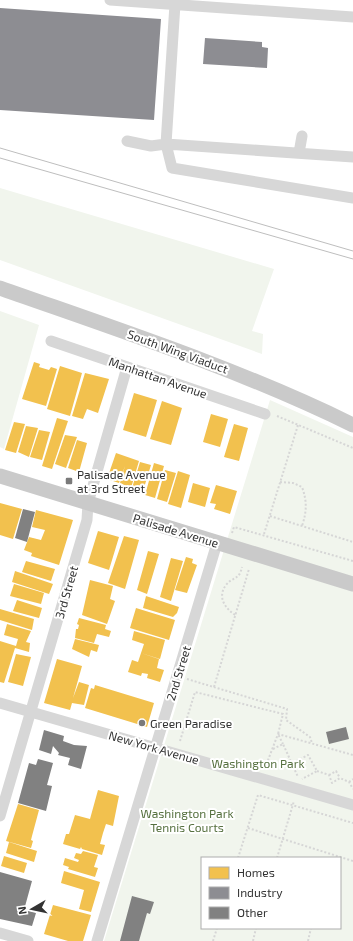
<svg xmlns="http://www.w3.org/2000/svg" width="353" height="941" font-family="'Exo 2',sans-serif">
  <style>
    .green { fill: #f1f5ed; fill-rule: evenodd }
    .homes { fill: #f2c14e }
    .industry { fill: #8d8d92 }
    .building { fill: #818181 }
    .lines { fill: none; stroke-linecap: round; stroke-linejoin: round }
    .path { stroke: #d6d6d6; stroke-width: 2; stroke-dasharray: 2 2; stroke-linecap: butt }
    .minor { stroke: #d7d7d7; stroke-width: 11 }
    .major { stroke: #cacaca; stroke-width: 15 }
    .tram { stroke: #bebebe; stroke-width: 1 }
    .poi-dot { fill: #7a7a7a; stroke: #fff; stroke-width: 1.5 }
    .labels { text-anchor: middle; dominant-baseline: central; stroke-width: 4; stroke-linejoin: round; paint-order: stroke }
    .street-label { font-size: 12px; fill: #333; stroke: #fff }
    .poi-label { font-size: 12px; fill: #333; stroke: #fff; text-anchor: start }
    .park-label { font-size: 12px; fill: #56703f; stroke: #fff }
  </style>
  <rect width="100%" height="100%" fill="#fff"/>
  <!-- green -->
  <path class="green" d="M0 188 274 269 252 331 263 334 262 354 0 260Z
    M0 311 39 325 4 449 0 447Z
    M270 400 353 437V941H104ZM202 858H340V928H202Z"/>
  <!-- homes -->
  <path class="homes" d="M34 362 40 364 39 367 49 370 51 367 57 369 46 406 22 399Z
    M60 366 82 373 70 416 47 409Z
    M85 373 109 379 98 413 87 409 83 419 72 416Z
    M134 393 157 400 146 437 123 430Z
    M162 401 182 408 171 445 150 439Z
    M211 414 228 419 220 447 203 442Z
    M57 418 68 421 52 469 42 466Z
    M14 422 25 424 16 453 5 450Z
    M234 424 248 428 239 461 224 457Z
    M26 426 38 428 29 457 18 452Z
    M39 430 50 432 42 460 30 457Z
    M65 435 77 437 66 468 55 464Z
    M77 440 87 443 79 472 68 468Z
    M116 453 139 461 131 488 120 483 125 466 119 483 107 479Z
    M140 462 151 465 143 491 141 492 132 488Z
    M154 463 164 466 155 498 145 495Z
    M165 470 176 473 167 502 157 499Z
    M178 471 190 475 181 508 168 504Z
    M193 483 210 488 205 507 188 502Z
    M216 485 237 491 230 514 214 509 216 504 210 503Z
    M0 503 22 509 13 539 0 535Z
    M36 510 73 520 59 565 31 556 32 553 24 550 29 537 41 540 45 530 32 527Z
    M98 531 119 537 109 570 88 563Z
    M124 536 139 540 125 589 108 583Z
    M148 551 159 554 147 594 137 590Z
    M186 557 193 559 192 563 197 565 187 593 175 590Z
    M171 558 183 561 171 601 160 597Z
    M26 561 55 569 51 581 22 572Z
    M15 571 53 584 49 594 12 582Z
    M90 580 113 586 110 599 115 601 107 624 82 615Z
    M14 584 44 593 41 604 10 596Z
    M146 596 179 607 177 613 173 617 143 608Z
    M17 600 42 608 39 618 13 611Z
    M136 608 175 620 169 640 130 628Z
    M0 609 34 619 32 630 0 620Z
    M79 618 106 625 105 629 111 631 109 637 97 634 94 643 75 638 76 629H78L79 625 77 624Z
    M7 624 31 631 26 642 30 643 29 652 15 648 4 683 0 682V641L16 646 18 639 4 635Z
    M134 631 165 640 160 659 141 653 144 644 132 640Z
    M75 639 99 645 97 652 91 650 89 657 72 649Z
    M141 653 159 659 157 668 164 670 160 682 147 678 148 674 142 673 141 676 128 672 132 660 138 662Z
    M16 654 31 657 23 686 8 682Z
    M57 659 82 666 73 698 79 682 89 685 84 705 72 703 70 710 44 703Z
    M95 685 154 703 147 727 85 708 91 688 94 689Z
    M98 790 119 796 113 826 106 824 103 833 100 844 105 845 102 855 82 849 81 847 80 849 63 844 66 834H69L75 815 90 819Z
    M18 804 39 810 32 836 31 840 33 841 31 848 6 841Z
    M9 842 37 851 34 862 6 853Z
    M83 851 98 855 94 867 98 868 95 877 68 869 69 867 63 865 65 858 78 862 79 860 74 858 76 853 81 854Z
    M4 856 27 863 24 873 1 866Z
    M64 871 100 882 91 912 79 909 84 890 61 883Z
    M53 905 91 915 83 941H68L44 934Z"/>
  <!-- industry -->
  <path class="industry" d="M0 8 161 19 154 120 0 110Z
    M205 38 262 42V47L268 48 267 68 203 64Z"/>
  <!-- building -->
  <path class="building" d="M23 509 35 512 27 542 15 538Z
    M346 727 349 739 329 744 326 732Z
    M44 730 64 736 63 741 74 745 87 746 81 769 68 765 70 758 58 755 59 753 53 746 51 754 39 750Z
    M38 759 53 763 47 785 52 786 46 811 18 803 29 763 36 765Z
    M0 872 32 881 24 910 36 913 32 926 0 919Z
    M132 896 154 902 150 914 147 913 139 941H120Z"/>
  <g class="lines">
    <!-- path -->
    <path class="path" d="M277 416 353 448
      M280 482 293 483 302 487C307 501 307 511 302 526
      M270 516 353 542
      M232 533 234 527 353 561
      M264 534 298 425
      M235 615C225 608 217 597 226 585 233 576 239 581 242 567
      M187 679 287 709 286 720 310 737 312 743
      M214 687 249 569
      M180 741 195 692 283 714 278 734 283 744
      M273 749 283 744 298 777
      M293 763 308 755 317 771 302 779
      M265 768 278 734 353 755
      M317 771 329 775 332 783 340 778 349 782 353 789
      M329 775 336 771 340 778
      M349 782 353 779
      M248 828 353 861
      M238 858 258 795 353 823
      M277 858 294 801
      M201 919H202
      M213 941 217 928
      M253 941 256 928
      M308 941 311 928"/>
    <!-- minor -->
    <path class="minor" d="M110 0 353 17
      M175 4 166 144 172 168 353 198
      M127 141 151 146 166 144 353 157
      M299 153 302 136
      M51 341 265 414
      M0 703 353 805
      M0 816 87 520 88 503 127 367
      M0 933 28 941
      M97 941 217 543"/>
    <!-- major -->
    <path class="major" d="M0 288C119 330 239 369 353 425
      M0 476 353 584"/>
    <!-- tram -->
    <path class="tram" d="M0 148 353 251
      M0 158 353 259"/>
  </g>
  <!-- markers -->
  <g class="poi-dot">
    <rect x="65" y="477" width="8" height="8" rx="2"/>
    <circle cx="142" cy="723" r="4"/>
  </g>
  <g class="labels">
    <!-- street labels -->
    <g class="street-label">
      <text transform="translate(178 351) rotate(20)">South Wing Viaduct</text>
      <text transform="translate(158 377) rotate(19)">Manhattan Avenue</text>
      <text transform="translate(176 530) rotate(17)">Palisade Avenue</text>
      <text transform="translate(66 592) rotate(-74)">3rd Street</text>
      <text transform="translate(178 673) rotate(-73)">2nd Street</text>
      <text transform="translate(154 747) rotate(16)">New York Avenue</text>
    </g>
    <!-- poi labels -->
    <g class="poi-label">
      <text x="77" y="474">Palisade Avenue<tspan x="77" dy="14">at 3rd Street</tspan></text>
      <text x="150" y="723">Green Paradise</text>
    </g>
    <!-- park labels -->
    <g class="park-label">
      <text x="258" y="763">Washington Park</text>
      <text x="187" y="813">Washington Park<tspan x="187" dy="14">Tennis Courts</tspan></text>
    </g>
  </g>
  <!-- legend -->
  <rect x="201" y="857" width="140" height="72" fill="#ffffff" stroke="#adadad"/>
  <rect x="209" y="867" width="20" height="12" fill="#f2c14e" stroke="#adadad"/>
  <text x="237" y="877" font-size="12" fill="#333333">Homes</text>
  <rect x="209" y="887" width="20" height="12" fill="#8d8d92" stroke="#adadad"/>
  <text x="237" y="897" font-size="12" fill="#333333">Industry</text>
  <rect x="209" y="907" width="20" height="12" fill="#818181" stroke="#adadad"/>
  <text x="237" y="917" font-size="12" fill="#333333">Other</text>
  <!-- north arrow -->
  <g transform="translate(32 909) rotate(261)" stroke="#ffffff" stroke-width="3" paint-order="stroke">
  <path d="M0-3L7 15L0 10L-7 15Z" fill="#333333"/>
  <text y="-6" font-size="11" font-weight="bold" text-anchor="middle" fill="#333333">N</text>
  </g>
</svg>
